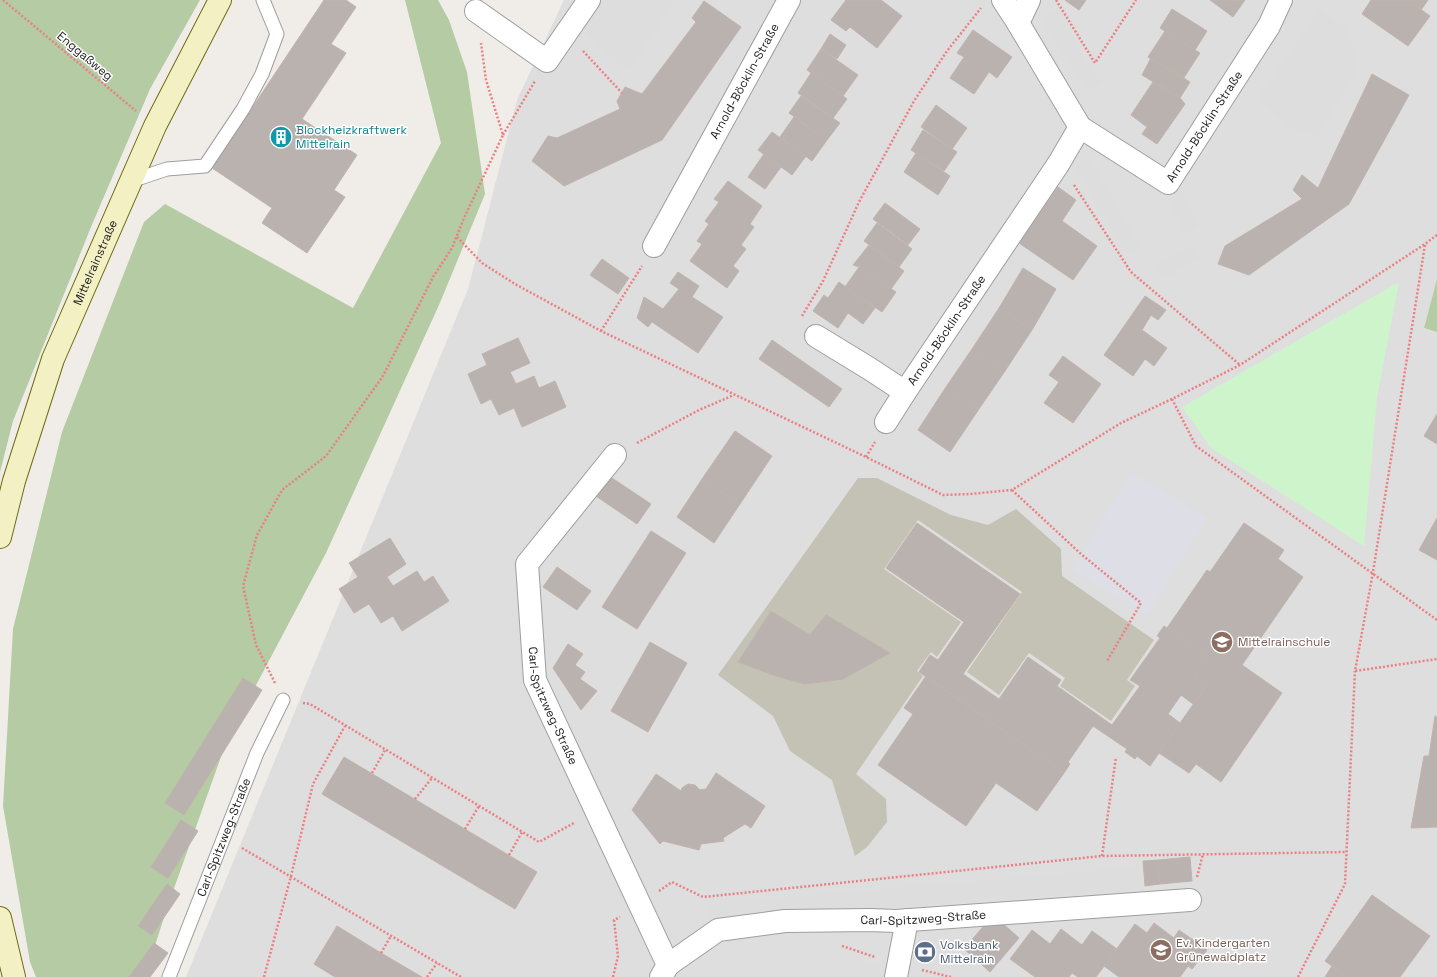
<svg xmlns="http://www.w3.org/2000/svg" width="1437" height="977" font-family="'Space Grotesk',sans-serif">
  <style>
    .residential { fill: #dfdede }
    .construction { fill: #c4c2b5 }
    .forest { fill: #b4cba3 }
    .park { fill: #cef4cc }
    .parking { fill: #ddd }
    .plaza { fill: #dddee6 }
    .building { fill: #bab2af; stroke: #c1b3ad }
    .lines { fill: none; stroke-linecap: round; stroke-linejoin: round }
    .lane-casing { stroke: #9e9e9e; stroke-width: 15 }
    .street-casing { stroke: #9e9e9e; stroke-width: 24 }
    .secondary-casing { stroke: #6f6d12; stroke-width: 24 }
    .path { stroke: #eb7f82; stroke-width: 2.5; stroke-dasharray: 2 2; stroke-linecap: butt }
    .lane { stroke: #fff; stroke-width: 13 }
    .street { stroke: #fff; stroke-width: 22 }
    .secondary { stroke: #f3f0c4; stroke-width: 22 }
    .labels { text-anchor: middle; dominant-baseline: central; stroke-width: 3; stroke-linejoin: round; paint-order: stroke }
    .street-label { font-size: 12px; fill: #212121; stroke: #fff }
    .culture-label { font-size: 12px; fill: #0d838f; stroke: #fff; text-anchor: start }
    .education-label { font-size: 12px; fill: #785e54; stroke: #fff; text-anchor: start }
    .service-label { font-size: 12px; fill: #4e5e75; stroke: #fff; text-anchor: start }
  </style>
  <rect width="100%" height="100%" fill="#f0ede9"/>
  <!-- residential -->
  <path class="residential" d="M564 0H1437V279L1424 328 1437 332V977H186L468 289 517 100Z"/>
  <!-- construction -->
  <path class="construction" d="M858 478H877L951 515 988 525 1016 509 1061 549 1062 576 1154 640 1127 680 1135 686 1111 721 1060 686 1065 678 1029 653 999 695 967 672 1022 592 918 520 884 569 961 622 937 657 931 652 917 671 923 676 856 774 886 799 887 822 867 847 855 856 832 780 790 751 773 716 718 675Z"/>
  <!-- forest -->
  <path class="forest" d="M0 0H200L150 89 91 227 13 421 0 472Z
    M405 0H438L449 20 467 72 485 194 439 305 326 553 227 740 167 908 145 977H36L30 962 3 806 13 629 62 432 144 222 165 204 353 308 441 143Z
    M1437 279V332L1424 328Z"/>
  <!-- park -->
  <path class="park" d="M1399 282 1377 397 1364 546 1211 448 1182 407Z"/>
  <!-- parking -->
  <path class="parking" d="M591 0H675L628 71 578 25Z
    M1319 9 1350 32 1356 71 1318 135 1299 133 1258 100Z
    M1057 11 1100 82 1086 91 1042 20Z
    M1089 158 1141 247 1127 255 1075 166Z
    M1181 191 1197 226 1183 233 1167 197Z
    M1193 244 1201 259 1164 278 1156 263Z
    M1140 867 1142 889 708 920 711 904Z
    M863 962 909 977H860Z"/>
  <!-- plaza -->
  <path class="plaza" d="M1131 472 1207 518 1147 616 1072 570Z"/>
  <!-- building -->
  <path class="building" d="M324 0H346L356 7 331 44 346 53 302 119 357 155 334 190 345 197 307 253 262 223 272 208 212 168Z
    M846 0H881L902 16 877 48 850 27 846 31 831 20Z
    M1065 0H1086L1079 10Z
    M1210 0H1245L1233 17Z
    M1371 0H1408L1430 16 1408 46 1362 14Z
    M1408 0H1428L1421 10Z
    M704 1 741 27 662 140 564 186 532 161 548 136 557 138 620 109 617 101 625 87 642 94 696 22 692 18Z
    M1172 9 1207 31 1195 50 1160 28Z
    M973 30 1012 57 997 78 989 72 974 94 950 78 964 57 957 53Z
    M1165 31 1200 53 1183 79 1148 57Z
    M830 34 846 45 837 59 821 49Z
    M821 49 858 75 843 96 807 70Z
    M1151 58 1190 82 1180 98 1142 75Z
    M811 73 847 99 833 118 798 93Z
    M1372 74 1409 95 1349 204 1249 275 1218 264 1225 246 1302 199 1293 190 1302 175 1318 188Z
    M1153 82 1180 98 1185 104 1157 144 1142 134 1147 127 1131 115Z
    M801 96 840 123 827 140 789 113Z
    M936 105 967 128 952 149 921 127Z
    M794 117 827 140 812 161 780 137Z
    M923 130 957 152 944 171 911 150Z
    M772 132 806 156 792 175 758 150Z
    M916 153 950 176 938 195 904 172Z
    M764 154 781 167 765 189 748 177Z
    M728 181 762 206 750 224 754 227 741 245 746 249 733 266 739 271 727 288 690 261 702 244 697 241 709 224 705 221 719 202 714 199Z
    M1058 187 1076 200 1062 221 1097 246 1073 280 1019 243Z
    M885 203 920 229 908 245 873 219Z
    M877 223 912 249 899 267 864 241Z
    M869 245 904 271 891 289 859 267 853 265Z
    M602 259 629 278 618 294 590 275Z
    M859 267 896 292 882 312 845 287Z
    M1023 268 1056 289 1032 330 999 308Z
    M678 272 699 286 692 297 723 317 698 353 652 322 648 327 637 318 644 297 663 309 679 289 670 283Z
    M839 282 875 308 863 324 848 313 838 328 813 311 824 295 828 298Z
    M1145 296 1166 310 1158 320 1151 315 1142 330 1167 348 1154 366 1145 359 1133 376 1104 355Z
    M999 308 1032 330 1005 371 972 349Z
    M518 338 530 363 510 372 516 384 534 376 539 388 555 381 566 407 522 427 514 408 499 415 491 399 481 404 468 374 487 365 482 354Z
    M772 340 842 389 829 407 759 359Z
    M972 349 1005 371 979 409 946 387Z
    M1063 356 1101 384 1073 423 1044 403 1059 382 1049 375Z
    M946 387 979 409 950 452 918 430Z
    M1437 414V444L1424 436Z
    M735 431 772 456 740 504 702 479Z
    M606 474 651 504 637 524 593 494Z
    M702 479 740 504 714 543 677 517Z
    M1437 518V560L1419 550Z
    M917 523 1020 594 963 674 999 699 1028 657 1061 680 1057 686 1112 725 1140 686 1130 680 1160 638 1157 636 1164 626 1208 656 1193 677 1206 686 1193 704 1181 695 1168 714 1180 723 1150 766 1137 756 1135 759 1125 752 1127 749 1093 726 1068 762 1070 764 1064 773 919 672 930 655 938 660 964 622 886 568Z
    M1244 523 1284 550 1278 559 1303 577 1242 665 1282 693 1221 782 1196 764 1189 773 1159 753 1206 686 1193 677 1208 656 1167 628 1207 570 1210 572Z
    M651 531 686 553 637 629 602 607Z
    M390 538 406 564 387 577 393 586 417 571 424 582 433 576 449 601 402 631 393 616 381 623 369 604 354 613 339 589 358 577 349 563Z
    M557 567 591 591 577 610 543 587Z
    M771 611 810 635 826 615 890 653 843 679 805 684 776 676 738 662Z
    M650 642 687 663 648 732 611 711Z
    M568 644 583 654 575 665 585 672 580 679 597 691 581 710 553 668Z
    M926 676 1064 773 1037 811 996 783 966 826 878 765 913 714 904 708Z
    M243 678 262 690 184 815 165 803Z
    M1435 716 1437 717V827L1411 828 1424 756H1429Z
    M344 757 537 872 515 909 322 794Z
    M716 773 765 806 751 828 745 824 723 838 724 841 701 844 699 850 663 841 660 844 632 810 656 774 681 791 682 788 688 784 695 785 700 790 706 789Z
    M181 820 198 831 168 878 151 867Z
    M1190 857 1192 881 1160 884 1158 860Z
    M1158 860 1160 884 1145 886 1143 861Z
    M167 884 180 894 152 935 138 926Z
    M1372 895 1430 936 1400 977H1347L1325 961Z
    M993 915 1019 938 990 972 964 949Z
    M1154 923 1174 938 1179 930 1207 950 1192 969 1188 966 1180 977H1119L1104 966 1135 924 1147 933Z
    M337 926 381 953 422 977H335L314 964Z
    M1061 929 1082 945 1092 931 1117 949 1096 977H1078L1072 973 1069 977H1035L1010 959 1032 930 1050 944Z
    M154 943 168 953 150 977H129Z
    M1332 966 1347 977H1325Z"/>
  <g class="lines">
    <!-- lane casing -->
    <g class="lane-casing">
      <g id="lane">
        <path d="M131 181 167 169 205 166 243 109 262 74 277 34 263 0"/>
        <path id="s1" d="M169 977 257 753 283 700"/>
      </g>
    </g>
    <!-- street casing -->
    <g class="street-casing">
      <g id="street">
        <path id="s2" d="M1003 0 1018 23 1080 127 1168 183 1269 26 1281 0"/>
        <path d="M476 11 547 61 589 0"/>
        <path d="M1018 23 1029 0"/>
        <path id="s3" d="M654 246 789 0"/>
        <path d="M816 336 870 369 905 392"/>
        <path id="s4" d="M886 422 905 392 1059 163 1080 127"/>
        <path id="s5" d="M615 455 527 564 535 680 668 965 661 977"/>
        <path id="s6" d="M668 965 718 930 785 921 870 920 896 921 1190 900"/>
        <path d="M896 977 907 920"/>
      </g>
    </g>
    <!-- secondary casing -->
    <g class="secondary-casing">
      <g id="secondary">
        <path id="s7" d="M0 537 14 481 53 359 155 126 220 0"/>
        <path d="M0 918 14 977"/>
      </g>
    </g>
    <!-- path -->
    <path class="path" d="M3 0 136 111
      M1056 0 1095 63 1136 0
      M583 51 622 93
      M503 135 535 81
      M1074 185 1131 272 1240 365
      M1437 235 1425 244 1240 365 1172 399 1196 446 1437 620
      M457 237 482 263 515 284 601 331 866 457 943 495 970 494 1012 490 1121 423 1172 399
      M1425 245 1373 572 1355 671 1437 659
      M802 316 823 281 859 202 914 101 947 51 981 8
      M601 331 642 266
      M637 443 699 410 734 395
      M866 457 875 442
      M1012 490 1081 554 1141 603 1107 661
      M275 683 256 645 243 586 257 535 282 490 326 456 383 376 433 277 452 248 464 218 503 135 486 80 481 43
      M303 703 310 704 539 842 574 823
      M372 773 385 750
      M415 799 432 778
      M465 829 479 806
      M242 848 461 977
      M509 855 522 832
      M1102 856 1116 757
      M1197 877 1203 854
      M659 891 672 882 703 897 1102 856 1346 852
      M842 946 875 957
      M381 953 391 936
      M922 970 951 977
      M264 977 291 876 313 784 345 726
      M427 977 437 963
      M613 977 618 956 614 920 620 917
      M1298 977 1345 884 1355 671"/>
    <!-- lane -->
    <use href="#lane" class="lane"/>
    <!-- street -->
    <use href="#street" class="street"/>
    <!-- secondary -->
    <use href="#secondary" class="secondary"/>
  </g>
  <!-- icons -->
  <defs>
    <g id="building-disc" transform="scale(1.15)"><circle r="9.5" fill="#0f9aa8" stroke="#fff"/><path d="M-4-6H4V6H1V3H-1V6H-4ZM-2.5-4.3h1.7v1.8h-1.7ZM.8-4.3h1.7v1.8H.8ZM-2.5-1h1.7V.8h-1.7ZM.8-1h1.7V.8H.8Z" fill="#fff"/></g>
    <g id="school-disc" transform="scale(1.15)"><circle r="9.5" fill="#8d6e63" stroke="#fff"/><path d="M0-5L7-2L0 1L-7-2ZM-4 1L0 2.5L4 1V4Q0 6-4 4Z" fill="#fff"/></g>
    <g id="bank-disc" transform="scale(1.15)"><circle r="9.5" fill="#5c6f8a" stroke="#fff"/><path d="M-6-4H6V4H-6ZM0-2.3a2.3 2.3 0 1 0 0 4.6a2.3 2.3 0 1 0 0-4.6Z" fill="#fff"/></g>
  </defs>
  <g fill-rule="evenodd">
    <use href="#building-disc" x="281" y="137"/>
    <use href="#school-disc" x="1222" y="642"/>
    <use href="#school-disc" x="1161" y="950"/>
    <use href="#bank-disc" x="925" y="952"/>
  </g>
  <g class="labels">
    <!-- street labels -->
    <g class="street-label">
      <text transform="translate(85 56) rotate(40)">Enggaßweg</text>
      <text stroke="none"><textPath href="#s3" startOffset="188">Arnold-Böcklin-Straße</textPath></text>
      <text stroke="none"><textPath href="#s2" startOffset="320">Arnold-Böcklin-Straße</textPath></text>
      <text stroke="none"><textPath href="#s7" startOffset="291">Mittelrainstraße</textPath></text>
      <text stroke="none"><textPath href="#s4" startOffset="110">Arnold-Böcklin-Straße</textPath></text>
      <text stroke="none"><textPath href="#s5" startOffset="286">Carl-Spitzweg-Straße</textPath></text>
      <text stroke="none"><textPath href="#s1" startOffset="150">Carl-Spitzweg-Straße</textPath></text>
      <text stroke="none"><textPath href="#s6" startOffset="267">Carl-Spitzweg-Straße</textPath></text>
    </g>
    <!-- culture labels -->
    <g class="culture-label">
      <text x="296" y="130">Blockheizkraftwerk<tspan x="296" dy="14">Mittelrain</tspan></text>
    </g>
    <!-- education labels -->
    <g class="education-label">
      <text x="1238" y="642">Mittelrainschule</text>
      <text x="1176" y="943">Ev. Kindergarten<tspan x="1176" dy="14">Grünewaldplatz</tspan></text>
    </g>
    <!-- service labels -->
    <g class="service-label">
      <text x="940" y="945">Volksbank<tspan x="940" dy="14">Mittelrain</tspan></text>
    </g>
  </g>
</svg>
